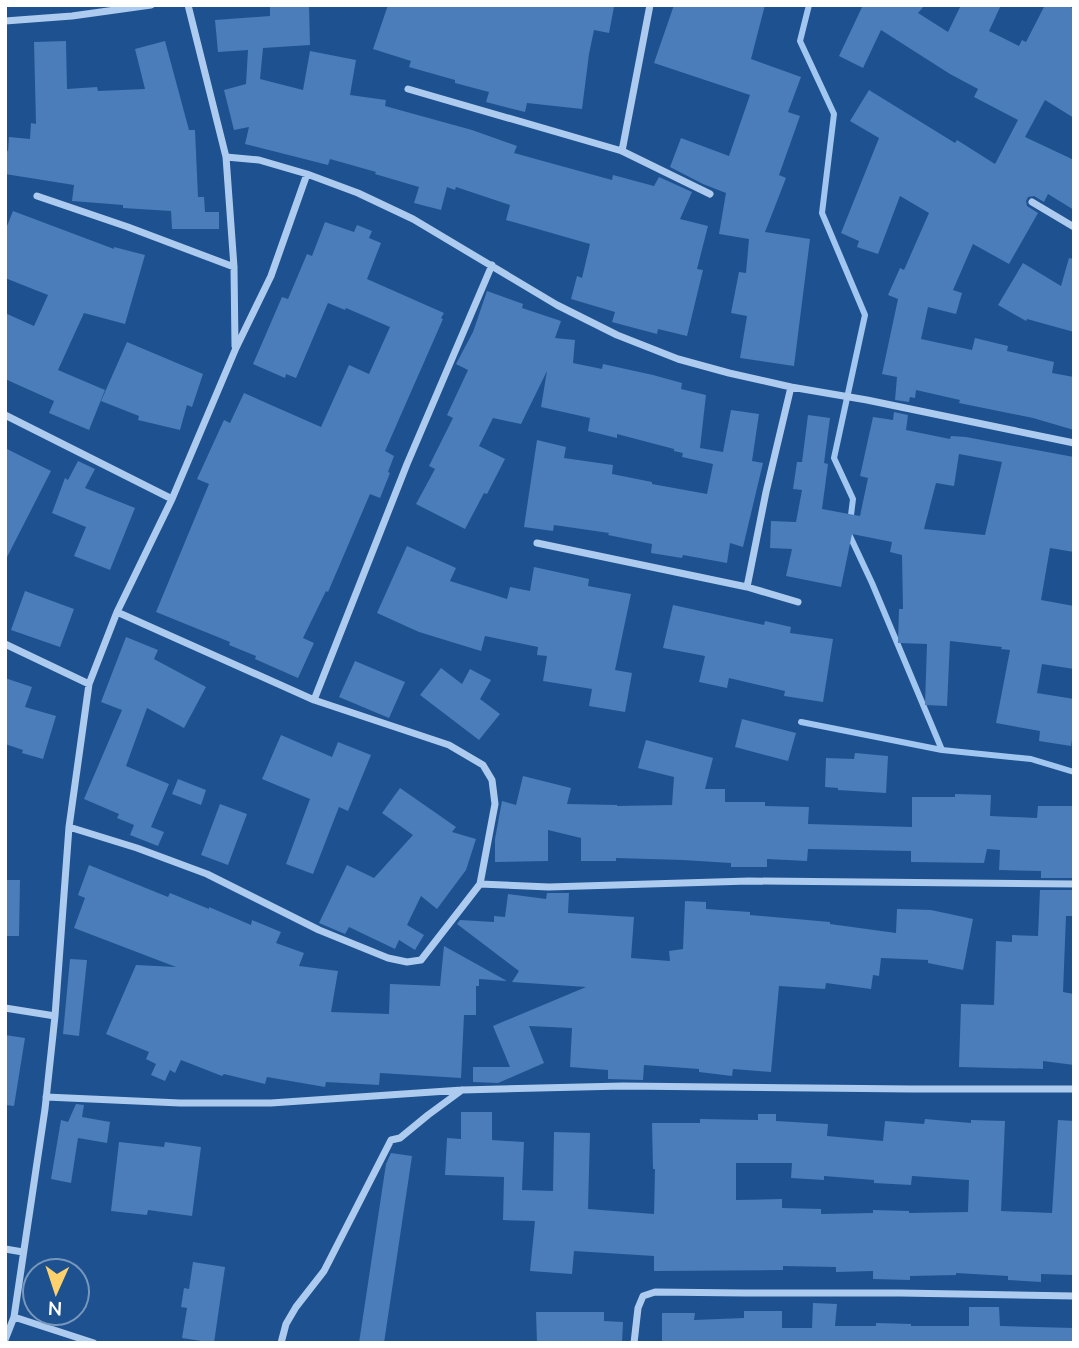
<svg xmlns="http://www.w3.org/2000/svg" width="1079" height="1348" font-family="'Nunito Sans',sans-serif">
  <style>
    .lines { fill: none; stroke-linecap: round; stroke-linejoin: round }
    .stream { stroke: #a1c6ef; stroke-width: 6 }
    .building { fill: #4a7db9; fill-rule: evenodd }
    .street { stroke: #adcbee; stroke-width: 7 }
  </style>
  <rect width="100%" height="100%" fill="#1e5190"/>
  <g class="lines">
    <!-- stream -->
    <path class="stream" d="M809 5 800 41 834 114 822 213 865 315 834 458 853 499 850 523
      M849 534 872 583 942 750
      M801 722 942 750 1031 759 1074 772"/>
  </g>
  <!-- building -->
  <path class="building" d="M270 5H309L310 45 263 48 260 79 303 90 310 51 356 60 350 95 386 100 385 106 472 130 517 146 514 153 612 180 613 175 654 186 659 177 692 192 680 219 708 226 697 269 703 270 687 336 658 329 657 334 612 322 615 312 571 299 577 276 582 278 590 244 506 220 510 205 456 187 455 190 447 187 441 210 414 203 419 187 375 174 376 172 330 159 328 165 245 144 249 127 234 130 224 90 246 84 248 50 218 52 215 20 270 16Z
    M388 5H604L614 7 609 33 594 30 589 54 582 109 527 103 525 112 486 102 489 92 455 83V80L409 67 411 61 373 49Z
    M674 5H765L751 59 801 77 788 112 800 116 779 175 786 178 765 232 810 239 794 366 740 358 747 316 731 313 739 272 746 273 749 239 719 234 726 193 703 184 670 167 681 138 729 156 750 95 654 63Z
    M863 5H925L918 13 948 32 961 5H1001L989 31 1019 46 1022 40 1026 42 1045 5H1067L1074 9V118L1045 100 1025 137 1074 160V210L1048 194 1044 202 1034 196 1028 197 1026 201 1027 206 1038 213 1009 264 973 244 953 290 962 293 956 314 928 307 921 339 972 350 975 338 1008 346 1007 351 1054 362 1052 373 1074 377V430L1033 418 959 403 960 400 916 390 915 398 910 397 909 402 895 400 897 377 882 374 898 299 888 295 900 268 904 270 929 213 900 196 878 254 857 247 859 241 841 233 879 138 850 121 869 90 955 143 957 140 995 164 1018 120 974 97 978 89 950 74 881 30 863 68 839 56Z
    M66 41 67 89 97 87 98 91 145 89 135 49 165 41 189 130H195L198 197H204L205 212H219V229H172L171 211 123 208V205L72 201 74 185 5 174V150L8 151 9 137 30 139 31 123 36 124 34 42Z
    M13 211 114 249V247L145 255 125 324 84 313 58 370 105 390 89 430 49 413 54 401 5 379V313L34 326 48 295 5 278V231Z
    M325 222 354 232 357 225 372 231 369 238 381 243 367 279 444 313 441 318 443 319 385 451 394 456 388 472 390 473 380 498 370 494 328 592 326 591 303 638 314 643 298 678 255 659 256 656 229 645 230 642 156 612 209 484 197 479 224 420 230 423 244 393 321 427 349 365 369 374 390 327 346 308 345 310 328 303 296 378 286 374 285 378 253 364 282 297 288 299 307 254 312 256Z
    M1069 258 1074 259V332L1027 319 1026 321 998 305 1023 263 1061 286Z
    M487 291 523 304 522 308 561 321 555 338 575 340 573 363 602 369 603 364 653 375 682 383 681 389 706 395 700 448 723 452 731 410 759 414 752 461 763 463 743 547 730 543 727 563 683 555 682 558 651 553 652 544 608 535 609 533 554 525 553 531 524 527 537 440 566 447 564 458 613 465 612 474 652 482V484L707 494 713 464 682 457 683 453 674 451V449L617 434V438L588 431 590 418 541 407 547 371 521 424 493 418 479 446 505 459 487 494 484 493 465 529 416 504 435 469 429 466 453 418 447 415 468 370 456 364 473 332Z
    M127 342 203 374 192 407 187 405 180 430 138 420 139 416 101 401Z
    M894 412 908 415 906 430 950 439 951 436 966 437 1074 457V552L1050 548 1041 600 1074 606V669L1042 664 1037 693 1074 699V727L1071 746 1039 741 1040 731 996 723 1010 650 1001 649 1002 647 950 641 947 706 925 705 927 644 898 643 899 609H903L902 555 890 552 892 542 852 534 841 587 786 576 792 549 770 548 771 521 796 522 802 490 793 489 797 462H802L808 415 830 418 824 463 828 464 822 509 860 516 868 478 860 476 873 417 893 420ZM959 454 1002 462 985 535 924 529 936 483 954 486Z
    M5 448 51 471 5 561Z
    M78 461 95 469 85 488 135 508 110 570 74 556 86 527 52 513 65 478 68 480Z
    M407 546 456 568 450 581 507 599 510 587 530 591 534 567 589 579 588 586 631 594 615 670 632 673 625 712 589 706 592 689 543 681 547 656 537 655 538 647 485 636 481 651 419 632 377 613Z
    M25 591 74 609 60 647 11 630Z
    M673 605 764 625 765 621 791 627 790 633 833 639 823 702 784 696 785 691 729 678 727 688 699 682 705 656 663 648Z
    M126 637 158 650 154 659 206 687 184 728 147 708 126 766 169 784 151 827 164 832 158 846 130 835 134 825 117 818 119 814 84 799 122 710 101 702Z
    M355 661 405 682 389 718 339 697Z
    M441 668 462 684 470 669 491 680 480 699 500 714 479 740 420 695Z
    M5 678 32 687 25 707 56 716 43 759 22 753 23 750 5 744Z
    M742 719 796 733 788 761 735 747Z
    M281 735 332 757 338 742 371 755 348 811 339 807 313 874 286 864 310 799 262 779Z
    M646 740 713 758 705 789H725V802H765V806L809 807 808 824 912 827V797H955V794L991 795 990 816 1037 818 1038 806H1074V878H1041V871L999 870 1000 850 987 849 984 863 911 862V851L808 849 807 861 767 859V867H731V863L683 860 616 858V861H581V838L548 830V861L495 862V839L502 801 516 805 523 776 571 788 567 804 617 805V806L672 805 674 777 638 768Z
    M855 753 888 756 886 793 838 790V788L825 787 826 758 854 759Z
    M178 779 206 790 201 805 172 794Z
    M400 788 456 827 452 832 476 839 466 870 437 909 421 896 407 925 424 935 415 950 399 940 395 949 349 927 345 934 319 923 347 865 374 878 413 835 382 813Z
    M220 804 247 814 228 865 201 855Z
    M89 865 168 897 170 893 209 909V907L251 925 252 920 281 932 276 943 304 953 299 966 338 971 331 1012 389 1014 390 984 440 986 444 946 507 981 479 979V986H476V1015H464L461 1078 380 1073 379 1085 326 1082 325 1087 267 1077 265 1084 224 1074 222 1076 181 1060 175 1073 170 1070 165 1081 151 1075 156 1064 146 1059 149 1052 106 1034 136 965 176 967 74 928 85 898 78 895Z
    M5 880H20L19 936H5Z
    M1040 890H1074V916H1066L1063 992 1074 994V1065L1043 1061V1069L959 1067 961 1004 994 1005 996 941 1012 942V935L1038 936Z
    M547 893H569L568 913 634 917 631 958 670 961 669 951 683 949 685 901 706 902V909L750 912V915L830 922V924L896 933 897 909 931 910 973 919 963 970 928 963V960L881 958 879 976 873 975 871 989 826 983 825 989 779 986 771 1072 733 1069 732 1076 699 1072V1069L644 1065 643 1080 608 1079V1070L570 1067 572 1028 529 1026 544 1063 498 1083 473 1082V1067H510L493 1026 586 987 512 982 519 971 457 924 460 920 494 922V916L505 917 508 894 546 899Z
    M70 959 87 960 79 1036 63 1034Z
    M5 1035 25 1038 14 1106 5 1105Z
    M76 1104 84 1105 82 1117 110 1122 107 1143 78 1138 71 1183 51 1179 61 1120 68 1122Z
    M461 1112H492V1140L524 1142 522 1190 553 1191 554 1132 590 1133 588 1209 654 1214 655 1169H653L652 1123H700V1119L758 1120V1114H776V1121L828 1124 827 1136 883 1141 885 1121 924 1124 925 1119 971 1123V1120L1005 1121 1001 1211 1052 1213 1058 1120 1074 1121V1275L1041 1274V1282L1008 1280V1276L956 1273V1275L910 1276V1280L873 1279V1271L836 1272V1267L783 1266V1270L654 1271V1256L574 1251 572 1274 530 1271 535 1221 503 1220 504 1177 445 1175 447 1138 461 1139ZM736 1163H792L791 1178 824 1180V1176L874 1180V1183L911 1185 912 1176 969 1180 968 1212 909 1213V1211L873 1210V1213L821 1214V1209L782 1208V1199L736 1200Z
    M119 1142 164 1147 165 1142 201 1147 192 1216 148 1210 147 1215 111 1211Z
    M391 1153 412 1156 384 1343H359L386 1164Z
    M193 1262 225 1267 214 1343 182 1338 187 1308 181 1307 184 1288 189 1289Z
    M813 1303 837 1304 835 1326H876V1323L911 1324V1326H969V1307H999L1000 1326 1074 1328V1343H662V1313H695L694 1320 744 1318V1311H782V1328H812Z
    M536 1312H604V1321L623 1322 622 1343H537Z"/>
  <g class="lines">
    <!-- street -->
    <path class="street" d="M188 5 226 157 234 267 235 346
      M5 21 72 16 151 5
      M408 89 622 151 710 194
      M622 151 650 5
      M226 157 259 160 307 174 358 193 413 219 557 305 617 335 678 359 729 373 791 387 867 400 1074 443
      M37 196 128 227 234 267
      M1032 202 1074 227
      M5 415 172 499
      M537 543 747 587 798 602
      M747 587 766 492 791 387
      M5 644 89 684
      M314 700 407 464 492 265
      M69 827 137 848 207 874 319 930 388 958 407 962 421 960 480 884 495 804 492 780 483 765 449 745 314 700 117 612
      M480 884 549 887 749 881 1074 884
      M5 1008 55 1016
      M46 1097 180 1103H271L462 1090 623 1086 912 1089H1074
      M5 1249 23 1252
      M14 1317 94 1343
      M5 1340 14 1317 45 1109 55 1016 69 827 89 684 117 612 172 499 236 348 271 276 307 174
      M281 1343 286 1324 296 1307 324 1271 391 1140 400 1138 428 1115 462 1090
      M634 1343 638 1308 643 1296 655 1292 744 1293H900L1074 1296"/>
  </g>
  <!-- border -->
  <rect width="1079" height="1348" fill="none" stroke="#ffffff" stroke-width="14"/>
  <!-- north arrow -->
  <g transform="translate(56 1292) rotate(183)"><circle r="33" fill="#1e5190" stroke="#7897bc" stroke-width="2"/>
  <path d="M0-5L12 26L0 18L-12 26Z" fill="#fdd16c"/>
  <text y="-10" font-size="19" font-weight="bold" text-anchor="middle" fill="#ffffff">N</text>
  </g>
</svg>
